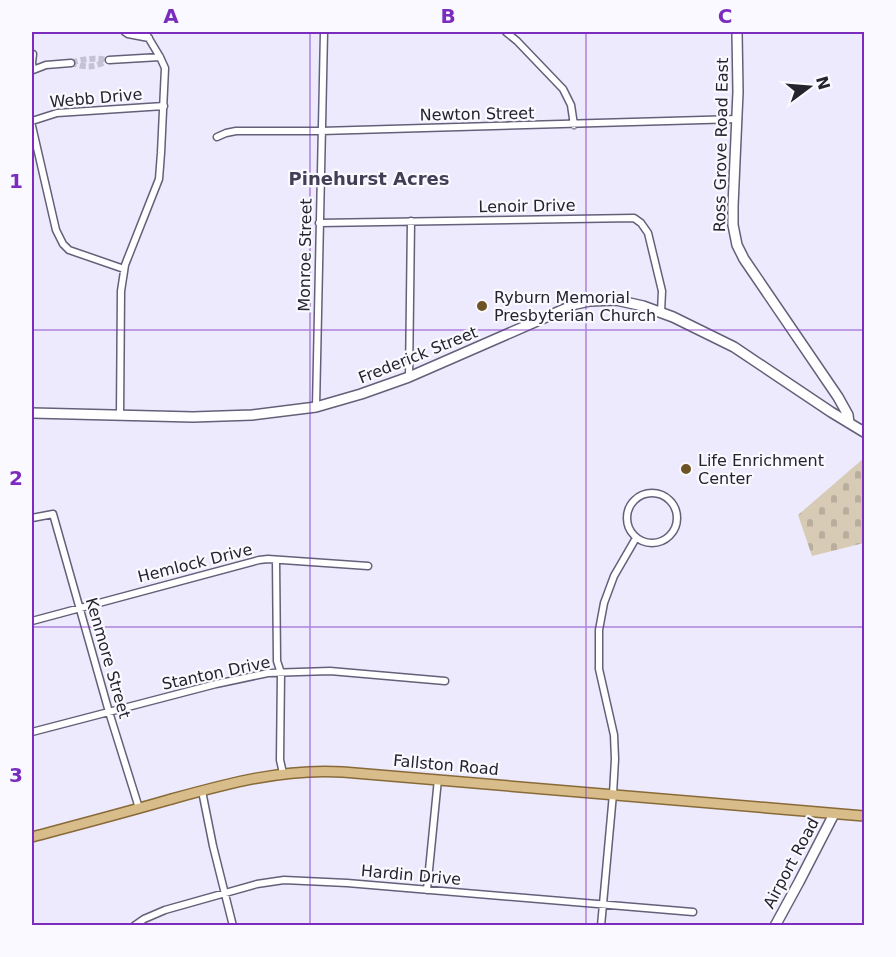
<svg xmlns="http://www.w3.org/2000/svg" width="896" height="957" font-family="'DejaVu Sans',sans-serif">
  <style>
    .cemetery { fill: url(#cemetery-stones) }
    .lines { fill: none; stroke-linecap: round; stroke-linejoin: round }
    .street-tunnel { stroke: #c4c2d3; stroke-width: 6; stroke-dasharray: 6 3; stroke-linecap: butt }
    .street-casing { stroke: #636079; stroke-width: 9 }
    .secondary-casing { stroke: #636079; stroke-width: 12 }
    .primary-casing { stroke: #886a38; stroke-width: 12 }
    .street { stroke: #fff; stroke-width: 6 }
    .secondary { stroke: #fff; stroke-width: 9 }
    .primary { stroke: #d8bd8b; stroke-width: 9 }
    .grid { fill: none; stroke: #7b2cbf; stroke-width: 1.5; stroke-opacity: 0.55 }
    .poi-dot { fill: #6e5425; stroke: #f9f9ff; stroke-width: 2 }
    .labels { text-anchor: middle; dominant-baseline: central; stroke-width: 4.5; stroke-linejoin: round; paint-order: stroke }
    .street-label { font-size: 16px; fill: #25232e; stroke: #f9f9ff }
    .poi-label { font-size: 16px; fill: #25232e; stroke: #f9f9ff; text-anchor: start }
    .neighbourhood-label { font-size: 18px; font-weight: bold; fill: #423e56; stroke: #f9f9ff }
    .neatline { fill: none; stroke: #7b2cbf; stroke-width: 2 }
    .grid-label { font-size: 20px; text-anchor: middle; font-weight: bold; fill: #7b2cbf }
  </style>
  <defs>
    <pattern id="cemetery-stones" width="16" height="16" patternUnits="userSpaceOnUse" patternTransform="scale(1.5)"><rect width="16" height="16" fill="#d8cbb6"/><path d="M2 7V4a2 2 0 0 1 4 0v3zM10 15v-3a2 2 0 0 1 4 0v3z" fill="#b9ae9d"/></pattern>
  </defs>
  <rect width="100%" height="100%" fill="#eceafc"/>
  <!-- cemetery -->
  <path class="cemetery" d="M864 458V543L812 556 798 515Z"/>
  <g class="lines">
    <!-- street-tunnel -->
    <path class="street-tunnel" d="M71 63C88 68 93 68 109 60
      M72 63C82 58 97 58 109 60"/>
    <!-- street casing -->
    <g class="street-casing">
      <path id="street" d="M125 32 128 34 149 38
        M506 32 517 41 563 89 571 105 574 125
        M33 54 32 63 33 70 46 65 71 63
        M109 60 160 57
        M32 121 57 113 164 106
        M32 126 56 230 63 244 69 250 124 269
        M217 137 226 133 236 131H321L738 119
        M319 223 634 218 641 223 648 233 662 291 661 312
        M409 377 411 221
        M316 407 324 32
        M120 416 121 291 125 265 159 179 161 153 165 68 160 57 145 32
        M627 518a25 25 0 1 1 50 0a25 25 0 1 1-50 0Z
        M32 518 53 514 109 712 139 808
        M276 560 277 661 281 673 280 760 283 773
        M32 621 259 560 268 559 368 566
        M32 732 216 684 268 673 330 671 445 681
        M202 791 213 846 233 926
        M427 890 438 779
        M134 926 144 919 165 910 257 884 284 880 347 883 693 912
        M601 926 613 794 615 759 614 735 599 669V630L604 603 614 576 636 538"/>
    </g>
    <!-- secondary casing -->
    <g class="secondary-casing">
      <path id="secondary" d="M737 32 738 92 733 206V225L737 245 744 259 838 397 848 415 849 423
        M32 413 193 417 252 415 316 407 361 394 409 377 576 304 590 301 616 300 643 306 673 317 734 347 831 412 864 432
        M775 926 799 882 834 814"/>
    </g>
    <!-- primary casing -->
    <g class="primary-casing">
      <path id="primary" d="M32 837C77 825 123 813 168 800 226 784 283 768 343 772L864 816"/>
    </g>
    <!-- street -->
    <use href="#street" class="street"/>
    <!-- secondary -->
    <use href="#secondary" class="secondary"/>
    <!-- primary -->
    <use href="#primary" class="primary"/>
  </g>
  <!-- grid -->
  <path class="grid" d="M310 32V926M586 32V926M32 330H864M32 627H864"/>
  <!-- markers -->
  <g class="poi-dot">
    <circle cx="482" cy="306" r="6"/>
    <circle cx="686" cy="469" r="6"/>
  </g>
  <g class="labels">
    <!-- street labels -->
    <g class="street-label">
      <text transform="translate(96 98) rotate(-5)">Webb Drive</text>
      <text transform="translate(477 114) rotate(-1)">Newton Street</text>
      <text transform="translate(721 145) rotate(-89)">Ross Grove Road East</text>
      <text transform="translate(527 206) rotate(-1)">Lenoir Drive</text>
      <text transform="translate(305 255) rotate(-89)">Monroe Street</text>
      <text transform="translate(418 355) rotate(-22)">Frederick Street</text>
      <text transform="translate(195 563) rotate(-14)">Hemlock Drive</text>
      <text transform="translate(108 658) rotate(74)">Kenmore Street</text>
      <text transform="translate(216 673) rotate(-12)">Stanton Drive</text>
      <text transform="translate(446 765) rotate(5)">Fallston Road</text>
      <text transform="translate(791 863) rotate(-62)">Airport Road</text>
      <text transform="translate(411 875) rotate(5)">Hardin Drive</text>
    </g>
    <!-- poi labels -->
    <g class="poi-label">
      <text x="494" y="297">Ryburn Memorial<tspan x="494" dy="18">Presbyterian Church</tspan></text>
      <text x="698" y="460">Life Enrichment<tspan x="698" dy="18">Center</tspan></text>
    </g>
    <!-- neighbourhood labels -->
    <g class="neighbourhood-label">
      <text x="369" y="178">Pinehurst Acres</text>
    </g>
  </g>
  <!-- border -->
  <rect width="896" height="957" fill="none" stroke="#f9f9ff" stroke-width="66"/>
  <!-- north arrow -->
  <g transform="translate(809 87) rotate(74)" stroke="#f9f9ff" stroke-width="4.5" paint-order="stroke">
  <path d="M0-4.5L10 22L0 15L-10 22Z" fill="#25232e"/>
  <text y="-9" font-size="16" font-weight="bold" text-anchor="middle" fill="#25232e">N</text>
  </g>
  <rect x="33" y="33" width="830" height="891" class="neatline"/>
  <g class="grid-label">
    <text x="171" y="23">A</text>
    <text x="448" y="23">B</text>
    <text x="725" y="23">C</text>
    <text x="16" y="188">1</text>
    <text x="16" y="485">2</text>
    <text x="16" y="782">3</text>
  </g>
</svg>
